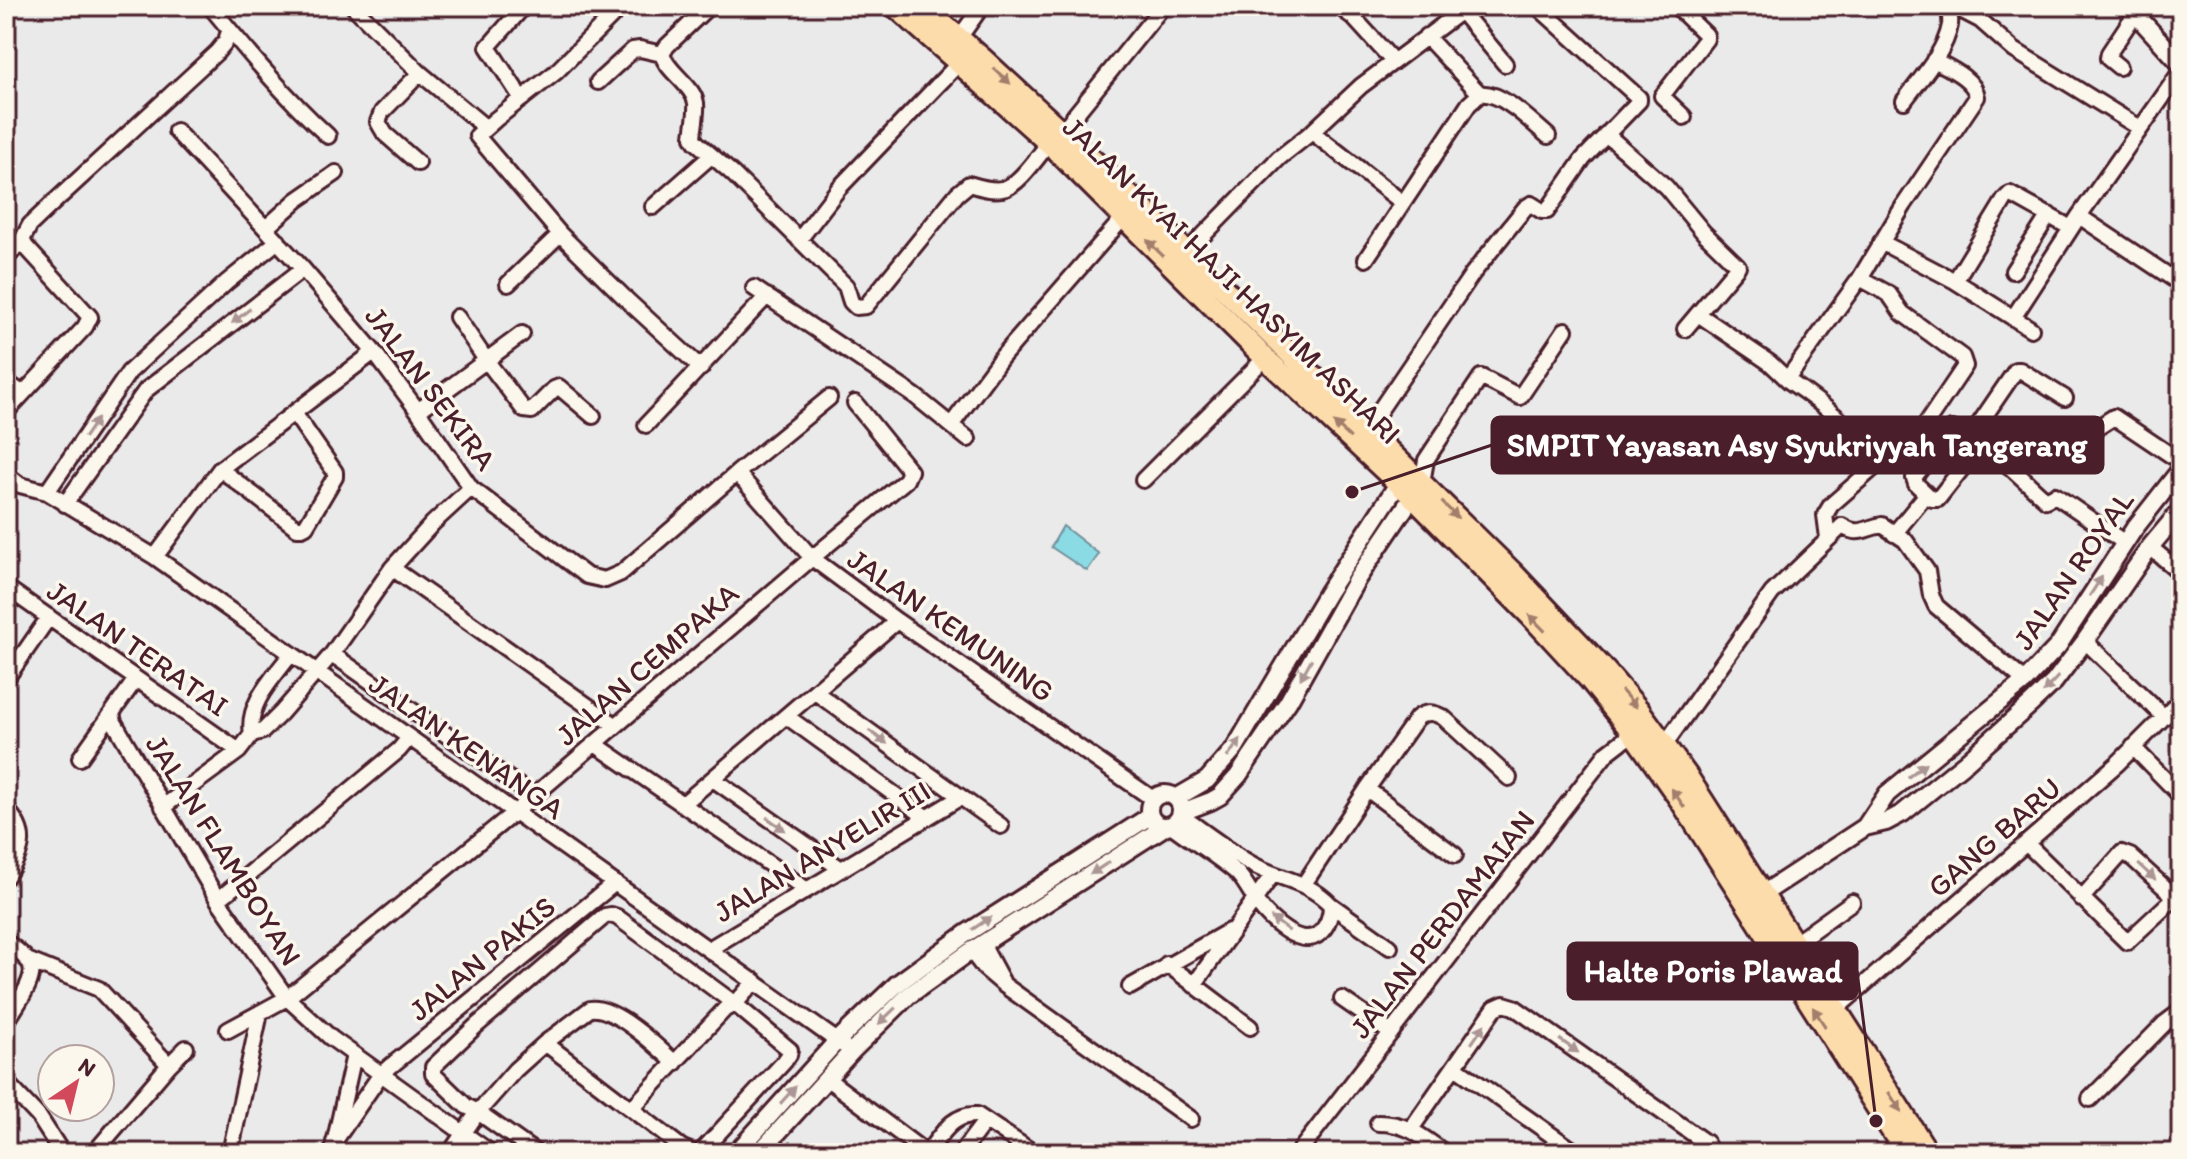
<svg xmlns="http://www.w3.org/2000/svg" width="2187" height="1159" font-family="Itim,sans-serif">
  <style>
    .water { fill: #8bdbe5; stroke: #71909b; stroke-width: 2 }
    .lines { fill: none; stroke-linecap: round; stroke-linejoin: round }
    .minor-casing { stroke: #4a1f2b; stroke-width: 20 }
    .tertiary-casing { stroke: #4a1f2b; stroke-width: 22 }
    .primary-casing { stroke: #4a1f2b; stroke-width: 26 }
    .minor { stroke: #fbf7ec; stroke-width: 14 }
    .tertiary { stroke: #fbf7ec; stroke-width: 16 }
    .primary { stroke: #fddcac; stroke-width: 20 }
    .oneway { fill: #a47e6c }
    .oneway2 { fill: #ab9695 }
    .labels { text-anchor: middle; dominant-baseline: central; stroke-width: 7; stroke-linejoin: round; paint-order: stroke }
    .street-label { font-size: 30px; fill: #4a1f2b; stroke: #fbf7ec }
    .leader { fill: none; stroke: #4a1f2b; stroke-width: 3 }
    .callout-dot { fill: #4a1f2b; stroke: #fbf7ec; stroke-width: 3 }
    .callout { fill: #4a1f2b; stroke: #4a1f2b; stroke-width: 3 }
    .callout-label { font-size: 32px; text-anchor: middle; font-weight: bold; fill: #fff }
  </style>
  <rect width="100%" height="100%" fill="#eaeaea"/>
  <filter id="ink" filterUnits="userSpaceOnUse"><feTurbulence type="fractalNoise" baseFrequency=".0125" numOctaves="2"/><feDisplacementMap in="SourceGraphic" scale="16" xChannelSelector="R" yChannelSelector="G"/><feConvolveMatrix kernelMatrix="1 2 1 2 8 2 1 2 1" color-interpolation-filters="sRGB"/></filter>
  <g filter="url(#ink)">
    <!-- water -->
    <path class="water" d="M1063 526 1099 554 1087 571 1051 547Z"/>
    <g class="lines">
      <!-- minor casing -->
      <g class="minor-casing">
        <path id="minor" d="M176 6H177
          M210 6C247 51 285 97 328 136
          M353 6 420 73 486 128
          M622 6 556 72 496 119 477 136 560 234 629 302 701 368
          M709 6 667 46 662 54C667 72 693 85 696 103 697 113 694 126 693 137L696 142 733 174 846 286 851 302 856 307 866 306 957 194 969 184C979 187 991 191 1002 189 1018 187 1038 156 1049 143
          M1338 6 1353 17 1393 61
          M1676 6 1706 35V39L1662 96 1684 117
          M1953 6 1980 20 2014 50 2140 128
          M1461 11 1505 64
          M954 45 982 6
          M2119 67 2108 58 2109 53 2135 14
          M598 82 633 50 640 49 662 54
          M1480 94C1502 91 1531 122 1548 136
          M522 99 488 47 524 6
          M1904 101C1920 79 1945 53 1950 25 1951 19 1949 12 1949 6
          M176 131 303 269 374 352 418 411 471 488 587 576 605 580 621 573 737 473 829 398
          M1062 131 1163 6
          M1312 132 1403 203
          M1606 134 1666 187 1704 233 1738 266 1685 329
          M418 163 385 134 378 122 382 112 420 73
          M653 207 711 156
          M2079 216 2181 284
          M266 228 297 200 336 173
          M799 240 839 188 959 63
          M1881 242 1955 281 2031 329
          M6 252 10 254 22 240
          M1186 253 1279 158 1312 132 1361 86 1468 6
          M1366 259 1469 104 1480 94 1426 36
          M2013 271 2049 215
          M1860 278 1889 294 1902 313 1962 357 1965 366 1901 461 1898 462 1890 455 1878 464
          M1955 281 2005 199 2010 194 2071 228
          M508 284 560 234
          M754 288 915 396 968 439
          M1698 314 1770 363 1788 380
          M457 317 486 360 524 410 532 411 554 389 559 387 593 416
          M2013 318 2079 216 2181 71
          M6 382 22 393
          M418 411 522 334
          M6 412 85 327 90 317 26 247 22 240 30 225 52 204 217 52 226 41 229 31
          M952 424 1001 358 1124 217
          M646 425 767 296
          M1367 429 1473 273 1525 208 1531 204 1542 211H1547L1583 159 1639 101V98L1537 6
          M2092 431 2114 417 2181 462
          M1971 436 2016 370H2020L2065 398
          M1981 444 1938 499H1932L1916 484 1914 478 1916 475 1952 429C1983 437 2021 478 2046 500L2055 495 2125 543
          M220 469 297 528H302L306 526 335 477V472L294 413
          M737 473 812 558 897 621 1153 799
          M6 474 20 485 47 492 155 557 843 1045
          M1143 480 1265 358
          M1422 483 1426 460 1481 377 1520 397 1565 330
          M47 492 129 372 227 282 278 241
          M65 504 146 390 303 269
          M1894 534 1926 495
          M1828 538 1825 515 1831 505 1878 464C1855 429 1823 404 1789 381L1788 378 1860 278 1904 205 1977 97C1975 79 1949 68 1934 60
          M2150 547 2181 573
          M155 557 220 469 374 352
          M392 568 615 725
          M7 588 239 751
          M2085 641 2163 716
          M332 654 533 796
          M6 679 49 617
          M815 692 1001 826
          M112 714 114 722 218 900 287 998 331 1038 491 1153
          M786 716 927 818
          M252 734C246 704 275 676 291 654
          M595 744 807 890
          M1665 744 1772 593 1842 526C1860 537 1864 528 1882 525L1905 540 1927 571 1931 595 1936 606 2025 681
          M2133 747 2181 796
          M80 758 136 679
          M713 779 841 869
          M1367 789 1455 855
          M683 804 897 621
          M163 807 239 751 252 734 263 731 281 713 332 654 392 568 433 523 471 488
          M6 809C29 833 23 851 6 877
          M1171 825C1192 841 1217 856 1237 873 1246 882 1251 894 1258 904 1270 920 1301 950 1320 933 1328 925 1331 915 1331 905 1305 878 1277 880 1248 862 1225 848 1203 831 1180 815
          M2027 844 2127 942 2181 892
          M1304 884 1367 789 1417 718C1427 711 1434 712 1444 718L1509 778
          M2081 899 2122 853 2130 856 2175 897
          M218 900 399 750 409 738
          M1331 905 1390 947
          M6 942C14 948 25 955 30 964 38 979 13 1009 6 1023
          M1795 943 1852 902
          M982 944 1002 981
          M709 949 961 797
          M971 951 984 968 1004 985 1191 1119
          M27 960 99 989 169 1065
          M1167 964 1250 1027
          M1194 985 1273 874
          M1130 987 1229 931
          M1342 999 1391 1033
          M1836 1009 2117 764 2181 700
          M228 1030 287 998 515 812 812 558 906 480 910 471 855 403
          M545 1043 681 1147 694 1153
          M1455 1067 1577 1153
          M826 1078 926 1153
          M6 1082 39 1117 62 1153
          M2090 1099 2165 1023 2181 1011
          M632 1108 725 1009 735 1004 755 981
          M1378 1123C1408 1123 1421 1136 1445 1153
          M1411 1129 1495 1008 1504 1004 1514 1007 1706 1143 1711 1153
          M334 1142 381 1074 615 883
          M94 1153 169 1065 186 1048
          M230 1153 260 1013
          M332 1153 354 1055
          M450 1153 478 1112 515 1070 545 1043 590 1009C614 1005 658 1047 675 1063
          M536 1153 478 1112 466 1106 433 1074V1067L476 1026 605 916 611 915 617 917 735 1004 790 1050 789 1055 784 1062 700 1153
          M927 1153C941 1136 952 1113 977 1115L1034 1153
          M961 1153 985 1121
          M1298 1153 1607 753 1633 733"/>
      </g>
      <!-- tertiary casing -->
      <g class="tertiary-casing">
        <path id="tertiary" d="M2128 6 2181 64
          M1149 810a16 16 0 1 1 32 0a16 16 0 1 1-32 0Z
          M1176 798 1207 780 1235 748 1327 593 1403 476
          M1182 812 1211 801 1220 796 1238 776 1288 702 1357 579 1419 487
          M1865 827 1887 794 2025 681 2058 646 2134 529 2181 469
          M1755 899 1865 827 1886 822 1903 813 1966 762 2031 704 2054 682 2085 641 2150 547 2181 510
          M736 1153 837 1041 897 984 967 933 1150 816
          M759 1153 852 1051 908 996 971 951 1166 826"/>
      </g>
      <!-- primary casing -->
      <g class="primary-casing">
        <path id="primary" d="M895 6 1049 143 1265 358 1413 497 1530 615 1590 680 1633 733 1681 801 1906 1153
          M922 6 983 59 1098 165 1513 573 1601 666 1638 709 1687 776 1928 1153"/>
      </g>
      <!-- minor -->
      <use href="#minor" class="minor"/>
      <!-- tertiary -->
      <use href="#tertiary" class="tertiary"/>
      <!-- primary -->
      <use href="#primary" class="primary"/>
    </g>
    <!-- one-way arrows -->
    <defs><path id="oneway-solid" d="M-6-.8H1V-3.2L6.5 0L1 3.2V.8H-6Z" transform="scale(2)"/></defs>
    <g class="oneway">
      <use href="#oneway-solid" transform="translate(1002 76) rotate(43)"/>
      <use href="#oneway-solid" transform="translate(1155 248) rotate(-135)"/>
      <use href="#oneway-solid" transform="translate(1342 430) rotate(-137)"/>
      <use href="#oneway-solid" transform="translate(1450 510) rotate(45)"/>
      <use href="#oneway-solid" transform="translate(1537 623) rotate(-134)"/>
      <use href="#oneway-solid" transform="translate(1629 699) rotate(49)"/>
      <use href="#oneway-solid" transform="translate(1678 798) rotate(-124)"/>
      <use href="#oneway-solid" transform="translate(1819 1017) rotate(-123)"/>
      <use href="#oneway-solid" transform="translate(1895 1102) rotate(57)"/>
    </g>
    <g class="oneway2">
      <use href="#oneway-solid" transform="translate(241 316) rotate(142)"/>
      <use href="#oneway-solid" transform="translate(91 428) rotate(-56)"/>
      <use href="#oneway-solid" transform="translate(2096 586) rotate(-57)"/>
      <use href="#oneway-solid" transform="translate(1306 669) rotate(119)"/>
      <use href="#oneway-solid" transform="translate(2051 684) rotate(133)"/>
      <use href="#oneway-solid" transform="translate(878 737) rotate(36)"/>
      <use href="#oneway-solid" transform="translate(1234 748) rotate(-54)"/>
      <use href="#oneway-solid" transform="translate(1917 770) rotate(-39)"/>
      <use href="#oneway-solid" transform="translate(776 824) rotate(35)"/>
      <use href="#oneway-solid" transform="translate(1100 868) rotate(147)"/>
      <use href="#oneway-solid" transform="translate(2147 872) rotate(43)"/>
      <use href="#oneway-solid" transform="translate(982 923) rotate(-33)"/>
      <use href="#oneway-solid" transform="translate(1280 924) rotate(-143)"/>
      <use href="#oneway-solid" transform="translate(887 1016) rotate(136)"/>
      <use href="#oneway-solid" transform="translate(1478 1034) rotate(-56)"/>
      <use href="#oneway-solid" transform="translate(1569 1046) rotate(35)"/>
      <use href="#oneway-solid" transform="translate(788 1095) rotate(-48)"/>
    </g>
  </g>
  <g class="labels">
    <!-- street labels -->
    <g class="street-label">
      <text transform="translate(1232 280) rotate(44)">JALAN KYAI HAJI HASYIM ASHARI</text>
      <text transform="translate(431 388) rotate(53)">JALAN SEKIRA</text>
      <text transform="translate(2073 570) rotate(-55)">JALAN ROYAL</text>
      <text transform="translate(951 625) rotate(35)">JALAN KEMUNING</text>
      <text transform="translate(138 648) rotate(35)">JALAN TERATAI</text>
      <text transform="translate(647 664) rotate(-41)">JALAN CEMPAKA</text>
      <text transform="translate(467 746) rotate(35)">JALAN KENANGA</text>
      <text transform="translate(1994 837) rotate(-41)">GANG BARU</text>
      <text transform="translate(224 850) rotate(58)">JALAN FLAMBOYAN</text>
      <text transform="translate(822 851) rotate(-31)">JALAN ANYELIR III</text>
      <text transform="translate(1442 924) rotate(-52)">JALAN PERDAMAIAN</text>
      <text transform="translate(482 958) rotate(-39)">JALAN PAKIS</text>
    </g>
  </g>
  <!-- callouts -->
  <path class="leader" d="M1352 492L1492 445M1876 1121L1857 971"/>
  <g class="callout-dot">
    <circle cx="1352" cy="492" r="8"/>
    <circle cx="1876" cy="1121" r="8"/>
  </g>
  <g class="callout">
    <rect x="1492" y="417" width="611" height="56" rx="8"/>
    <rect x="1568" y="943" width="289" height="56" rx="8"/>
  </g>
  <g class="callout-label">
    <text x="1797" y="456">SMPIT Yayasan Asy Syukriyyah Tangerang</text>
    <text x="1713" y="982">Halte Poris Plawad</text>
  </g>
  <!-- margin -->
  <rect width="2187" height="1159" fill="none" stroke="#fbf7ec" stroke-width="32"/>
  <rect x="16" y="16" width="2155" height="1127" fill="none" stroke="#4a1f2b" stroke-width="3" filter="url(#ink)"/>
  <!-- north arrow -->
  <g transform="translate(76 1083) rotate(35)"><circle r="38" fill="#fbf7ec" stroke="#b4a19f" stroke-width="2"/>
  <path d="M0-6L14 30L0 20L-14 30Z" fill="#d1495b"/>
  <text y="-12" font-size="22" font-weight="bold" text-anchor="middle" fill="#4a1f2b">N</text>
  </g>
</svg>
